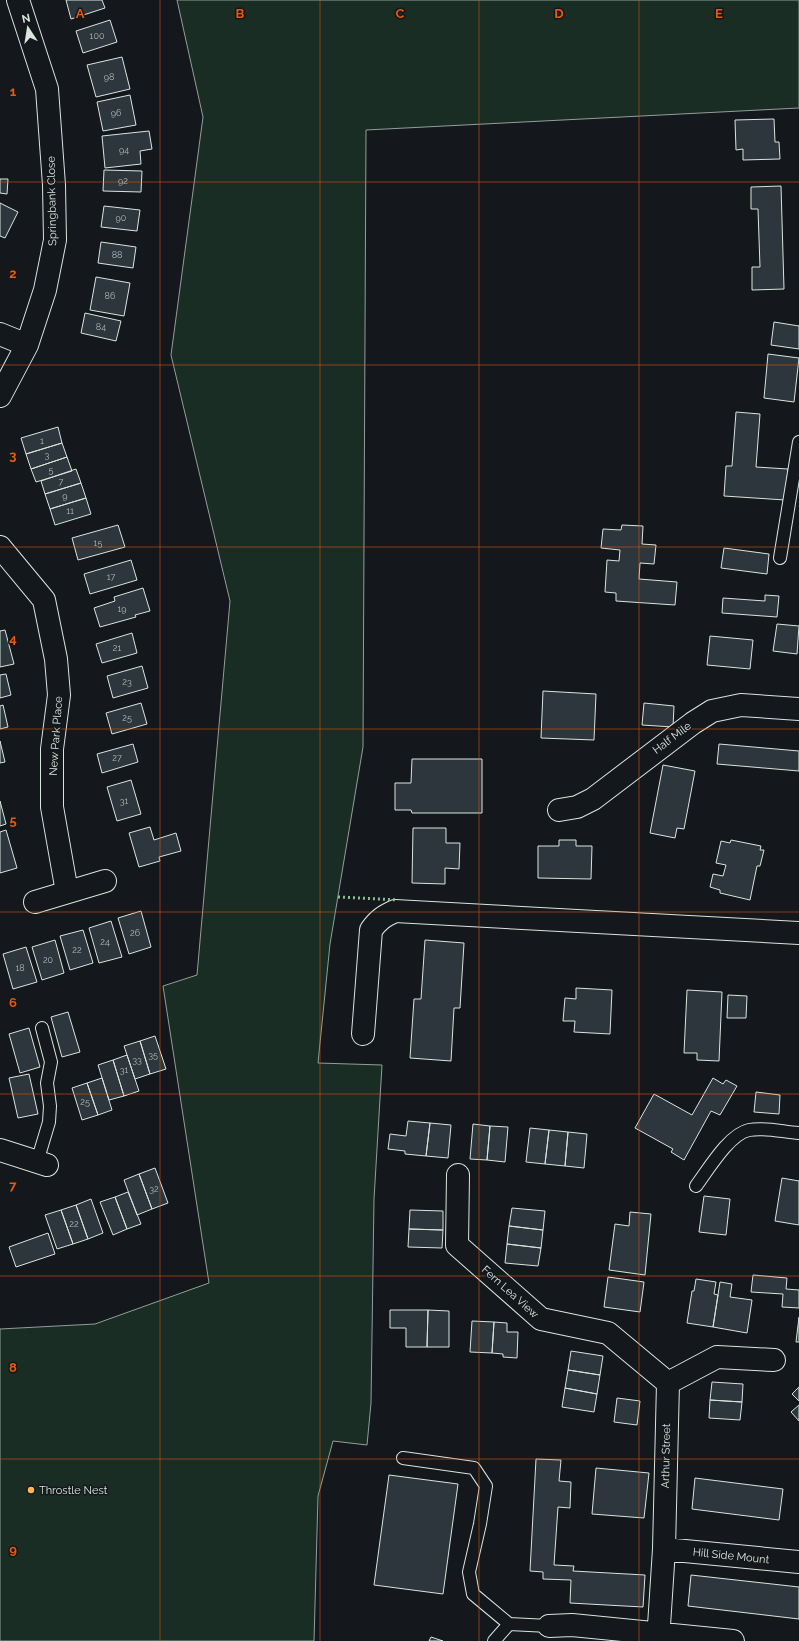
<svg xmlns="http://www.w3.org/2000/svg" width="799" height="1641" font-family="Raleway,sans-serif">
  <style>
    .green { fill: #1a2d24; stroke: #939e99 }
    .building { fill: #2c363c; stroke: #d8e6dc }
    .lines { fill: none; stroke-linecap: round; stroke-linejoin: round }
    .lane-casing { stroke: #d8e6dc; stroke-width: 14 }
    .street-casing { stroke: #d8e6dc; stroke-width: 24 }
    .lane { stroke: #14181c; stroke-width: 12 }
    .street { stroke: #14181c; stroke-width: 22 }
    .hedge { stroke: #8ac095; stroke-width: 3; stroke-dasharray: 2 3; stroke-linecap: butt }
    .grid { fill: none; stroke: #e8590c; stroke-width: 1; stroke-opacity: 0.55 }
    .poi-dot { fill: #ffb74d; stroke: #14181c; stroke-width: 1.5 }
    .labels { text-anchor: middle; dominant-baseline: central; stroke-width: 3; stroke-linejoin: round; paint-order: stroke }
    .number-label { font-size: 9px; fill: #adbab4 }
    .street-label { font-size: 11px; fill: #d8e6dc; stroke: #14181c }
    .poi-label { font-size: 11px; fill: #d8e6dc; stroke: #14181c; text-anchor: start }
    .grid-label { font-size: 13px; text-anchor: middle; font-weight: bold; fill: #e8590c; stroke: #14181c; stroke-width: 3; stroke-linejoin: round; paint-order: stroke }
  </style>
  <rect width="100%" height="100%" fill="#14181c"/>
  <!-- green -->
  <path class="green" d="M177 0H799V108L366 130 363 747 330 944 318 1063 382 1065 374 1199 371 1403 367 1445 333 1441 318 1496 314 1641H0V1329L95 1324 209 1283 163 986 197 975 230 601 171 355 203 117Z"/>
  <!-- building -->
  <path class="building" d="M66 0H102L105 8 71 19Z
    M110 20 117 42 83 53 76 31Z
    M122 57 130 89 96 97 87 65Z
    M130 95 136 125 103 131 97 102Z
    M774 119 775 142H779L780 159 743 160V149L736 150 735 120Z
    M149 131 152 149 140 151 141 164 105 168 102 136Z
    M104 170 142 171 141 192 103 191Z
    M0 179H8L7 194 0 193Z
    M781 186 784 289 752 290V267H760L758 209H751V187Z
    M0 203 18 212 5 238 0 236Z
    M104 206 140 210 137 231 101 227Z
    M101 242 136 247 133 268 98 263Z
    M96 277 130 283 124 316 90 310Z
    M85 313 121 321 116 341 81 333Z
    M774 322 799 326V349L771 345Z
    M768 354 799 358 794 402 764 398Z
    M736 412 760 414 756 467 788 469 785 500 724 496 726 466H732Z
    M58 427 62 443 26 454 21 438Z
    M62 443 67 457 31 469 26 454Z
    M67 457 72 471 36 482 31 469Z
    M76 469 81 483 45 494 41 481Z
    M81 483 86 498 50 509 45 494Z
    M86 498 91 514 55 525 50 509Z
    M118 525 125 547 78 560 72 538Z
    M622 525 643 526 642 544 656 545 654 564 640 563 639 579 677 582 675 605 616 601V593L605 592 607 560 619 561 620 550 601 548 603 529 621 530Z
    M724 548 769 554 767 574 721 568Z
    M131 560 137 580 90 594 84 574Z
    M143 588 150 611 135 615 136 617 100 627 94 608 115 601 114 597Z
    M765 595 779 596 777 617 722 613 723 598 765 601Z
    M777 624 799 626 797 654 773 651Z
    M5 630 14 664 0 667V631Z
    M132 633 137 653 102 663 96 644Z
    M710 636 753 640 750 669 707 665Z
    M142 666 148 688 113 698 107 676Z
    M6 674 11 695 0 698V675Z
    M543 691 596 694 594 740 541 738Z
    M141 703 147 724 112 734 106 713Z
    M644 703 674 706 673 727 642 725Z
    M3 705 8 727 0 729V706Z
    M0 741 5 762 0 763Z
    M133 744 138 762 102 773 97 754Z
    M719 744 799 751V771L717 764Z
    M412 759H482V813H412L411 810H395V783H411Z
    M663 765 695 771 684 829 677 828 675 838 650 833Z
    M131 780 141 814 117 821 107 787Z
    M0 801 6 824 0 826Z
    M150 827 154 840 176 833 181 851 159 857 160 861 139 867 129 833Z
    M413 828H446V843H460L459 869 445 868V884L412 883Z
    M6 830 17 868 0 873V832Z
    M559 840H576V846H592L591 879 538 878V846H559Z
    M731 840 761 846 760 850H764L760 866H757L750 900 720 893V890L710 887 713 874 723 876 726 865 716 863 721 841 730 843Z
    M141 911 151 947 129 954 118 918Z
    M111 921 122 957 99 963 89 928Z
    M83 930 93 963 70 970 60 936Z
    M55 940 64 973 42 980 32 947Z
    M425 940 464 943 460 1008H454L451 1061 410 1058 414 999H421Z
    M26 947 37 982 13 989 3 954Z
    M576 988 612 990 610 1034 574 1032 575 1021H563L565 998 576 999Z
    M687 990 722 992 719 1061 697 1060V1053H684Z
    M728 995 747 996 746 1018H727Z
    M68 1012 80 1052 62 1057 51 1017Z
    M29 1028 40 1067 20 1073 9 1034Z
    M155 1036 166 1069 150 1074 140 1041Z
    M140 1041 150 1074 135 1079 124 1046Z
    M127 1055 139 1091 124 1096 113 1060Z
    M113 1060 124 1096 109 1100 98 1065Z
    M29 1074 38 1114 18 1118 9 1078Z
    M102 1078 112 1110 98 1115 87 1083Z
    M713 1078 723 1084 726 1080 737 1086 720 1115 711 1111 684 1160 671 1152 673 1149 635 1128 654 1094 692 1115Z
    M87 1083 98 1115 82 1120 72 1088Z
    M756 1092 780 1095 779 1114 754 1112Z
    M408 1121 430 1123 426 1156 405 1154V1151L388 1149 390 1134 406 1136Z
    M430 1123 451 1125 448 1158 426 1156Z
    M473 1124 490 1126 487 1160 470 1159Z
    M490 1126 508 1127 505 1162 487 1160Z
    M530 1128 549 1130 545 1164 526 1162Z
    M549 1130 568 1132 565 1166 545 1164Z
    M568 1132 587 1134 584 1168 565 1166Z
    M155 1168 168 1203 152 1209 139 1174Z
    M139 1174 152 1209 137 1215 124 1180Z
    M782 1178 799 1181V1225L775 1221Z
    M128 1192 141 1224 127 1229 115 1197Z
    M704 1196 730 1199 726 1235 699 1232Z
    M115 1197 127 1229 113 1235 100 1202Z
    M91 1199 103 1233 88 1239 76 1205Z
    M76 1205 88 1239 73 1244 61 1210Z
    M512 1208 545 1211 543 1230 509 1226Z
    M61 1210 73 1244 57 1249 45 1215Z
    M410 1210 443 1211V1230L409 1229Z
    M630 1212 651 1214 645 1275 609 1270 615 1224 629 1226Z
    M509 1226 543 1230 541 1248 507 1244Z
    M409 1229 443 1230 442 1248 408 1247Z
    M48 1233 55 1254 16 1267 9 1247Z
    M507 1244 541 1248 538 1266 505 1263Z
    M753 1275 787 1278 786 1289 799 1290V1308L782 1307 783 1294 751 1292Z
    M608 1277 644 1282 640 1312 604 1307Z
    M696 1279 716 1282 714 1294 718 1295 713 1327 687 1323 692 1291H694Z
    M720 1282 732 1284 730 1297 752 1300 747 1333 713 1327Z
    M390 1310H428L427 1347H406V1328H390Z
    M428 1310 449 1311V1347H427Z
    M799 1317V1342H796Z
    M472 1321 494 1322 492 1353 470 1352Z
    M494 1322 507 1323V1332H518L517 1358 503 1357V1354L492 1353Z
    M571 1351 603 1356 600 1375 568 1370Z
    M568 1370 600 1375 597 1394 565 1388Z
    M712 1382 743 1384 742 1402 710 1400Z
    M799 1387V1401L792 1394Z
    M565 1388 597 1394 594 1412 562 1407Z
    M617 1398 640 1401 637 1425 614 1422Z
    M710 1400 742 1402 740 1420 709 1418Z
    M799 1405V1421L791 1412Z
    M536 1459 561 1460 559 1481 571 1482 570 1508 558 1507 554 1565 574 1566 573 1571 645 1575 643 1607 570 1603 571 1580 543 1579V1572L530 1571Z
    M596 1468 649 1473 644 1518 592 1514Z
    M389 1475 458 1484 443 1594 374 1585Z
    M695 1478 783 1489 779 1520 692 1509Z
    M691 1575 799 1587V1619L688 1606Z
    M431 1637 443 1641H429Z"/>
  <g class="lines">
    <!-- lane casing -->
    <g class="lane-casing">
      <path id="lane" d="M780 558 799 442
        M37 1162 49 1122 50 1106 47 1083 51 1062 42 1028
        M696 1186C708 1170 729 1134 749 1130 765 1127 783 1132 799 1133
        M403 1458 474 1468 486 1486 480 1524 469 1572 473 1594 509 1624
        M494 1641 509 1624 549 1626"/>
    </g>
    <!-- street casing -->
    <g class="street-casing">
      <path id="street" d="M0 334 27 345
        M0 396 27 345 45 290 55 240 54 185 47 89 18 0
        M0 547 44 600 56 659 59 695 52 749V807L67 892
        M559 810 577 807 593 799 693 723 712 711 741 705 799 709
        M35 902 105 881
        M363 1034 371 930C378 920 384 916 395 911L799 933
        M0 1150 47 1165
        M458 1175 457 1245 541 1319 608 1333 668 1383
        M664 1549 799 1562
        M549 1626 572 1625 733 1641
        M658 1641 664 1549 668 1383 717 1357 774 1360"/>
    </g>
    <!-- lane -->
    <use href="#lane" class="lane"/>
    <!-- street -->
    <use href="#street" class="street"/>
    <!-- hedge -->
    <path class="hedge" d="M338 897 398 900"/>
  </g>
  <!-- grid -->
  <path class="grid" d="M160 0V1641M320 0V1641M479 0V1641M639 0V1641M0 182H799M0 365H799M0 547H799M0 729H799M0 912H799M0 1094H799M0 1276H799M0 1459H799"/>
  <!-- markers -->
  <circle class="poi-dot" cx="31" cy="1490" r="4"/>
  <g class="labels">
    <!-- number labels -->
    <g class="number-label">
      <text x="97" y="36">100</text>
      <text x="109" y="77">98</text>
      <text x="116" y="113">96</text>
      <text x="124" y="150">94</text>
      <text x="123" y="181">92</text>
      <text x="121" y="218">90</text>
      <text x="117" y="255">88</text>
      <text x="110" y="296">86</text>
      <text x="101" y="327">84</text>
      <text x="42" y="441">1</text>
      <text x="47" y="455">3</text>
      <text x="51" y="470">5</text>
      <text x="61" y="482">7</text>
      <text x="65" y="496">9</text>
      <text x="70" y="511">11</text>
      <text x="98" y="543">15</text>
      <text x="111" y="577">17</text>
      <text x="122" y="609">19</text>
      <text x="117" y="648">21</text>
      <text x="127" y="682">23</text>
      <text x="127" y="718">25</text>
      <text x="117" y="758">27</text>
      <text x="124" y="801">31</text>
      <text x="135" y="933">26</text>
      <text x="105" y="942">24</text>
      <text x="77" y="950">22</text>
      <text x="48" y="960">20</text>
      <text x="20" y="968">18</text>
      <text x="153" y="1055">35</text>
      <text x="137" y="1060">33</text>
      <text x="124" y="1070">31</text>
      <text x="85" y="1102">25</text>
      <text x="154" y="1189">32</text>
      <text x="74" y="1224">22</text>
    </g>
    <!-- street labels -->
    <g class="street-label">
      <text transform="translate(52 201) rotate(-91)">Springbank Close</text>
      <text transform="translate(56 736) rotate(-86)">New Park Place</text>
      <text transform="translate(672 738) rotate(-37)">Half Mile</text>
      <text transform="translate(510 1292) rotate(42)">Fern Lea View</text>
      <text transform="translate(666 1456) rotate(-89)">Arthur Street</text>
      <text transform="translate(731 1556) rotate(6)">Hill Side Mount</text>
    </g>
    <!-- poi labels -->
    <g class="poi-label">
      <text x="39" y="1490">Throstle Nest</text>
    </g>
  </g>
  <g class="grid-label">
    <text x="80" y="18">A</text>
    <text x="240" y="18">B</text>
    <text x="400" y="18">C</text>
    <text x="559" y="18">D</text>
    <text x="719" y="18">E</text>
    <text x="13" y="96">1</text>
    <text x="13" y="278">2</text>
    <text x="13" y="460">3</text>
    <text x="13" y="643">4</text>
    <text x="13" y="825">5</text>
    <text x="13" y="1007">6</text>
    <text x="13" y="1190">7</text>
    <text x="13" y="1372">8</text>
    <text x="13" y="1554">9</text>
  </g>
  <!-- north arrow -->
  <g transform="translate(28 28) rotate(348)" stroke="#14181c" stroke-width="3" paint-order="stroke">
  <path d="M0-3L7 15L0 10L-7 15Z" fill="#d8e6dc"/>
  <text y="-6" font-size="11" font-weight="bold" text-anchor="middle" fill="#d8e6dc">N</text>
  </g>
</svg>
